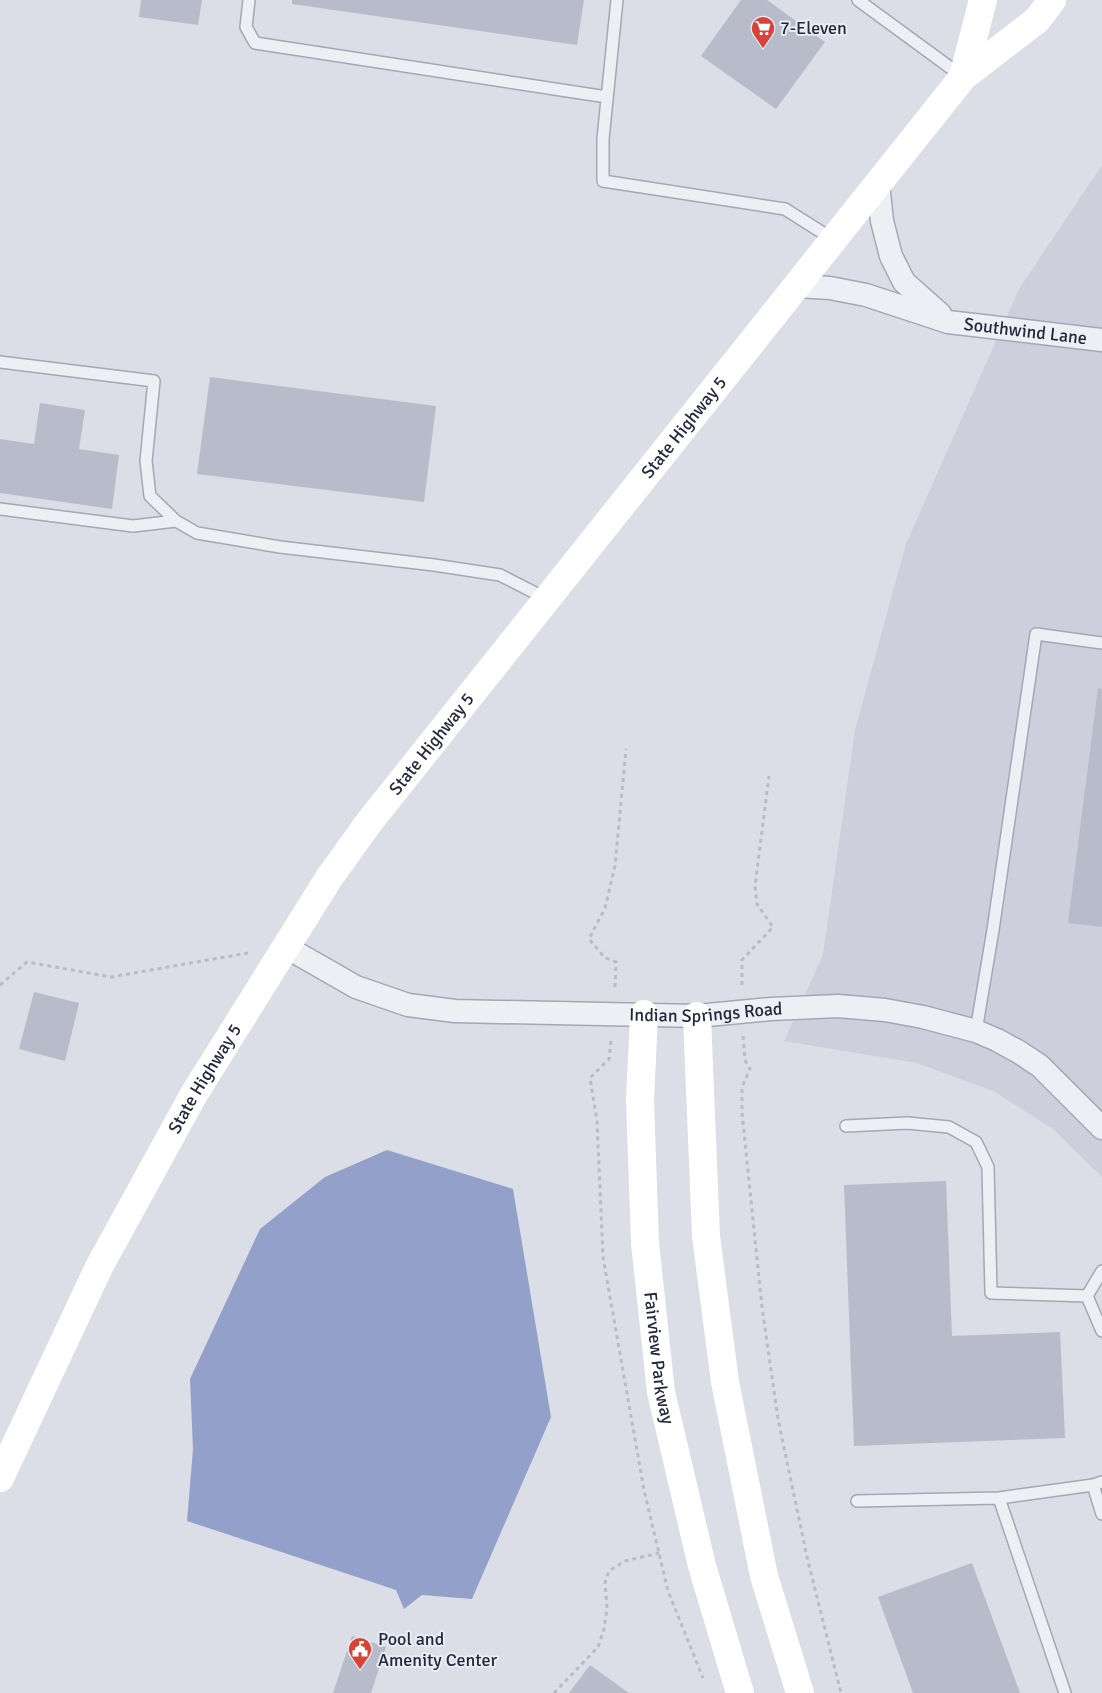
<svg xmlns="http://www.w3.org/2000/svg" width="1102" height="1693" font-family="Signika,sans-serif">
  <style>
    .built { fill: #cdcfdc }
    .water { fill: #93a1ca }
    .building { fill: #b8bbca }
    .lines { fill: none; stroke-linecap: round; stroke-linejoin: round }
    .lane-casing { stroke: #a4a7b4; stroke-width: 14 }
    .street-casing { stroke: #a4a7b4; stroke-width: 25 }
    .path { stroke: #b9bbc5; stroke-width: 3; stroke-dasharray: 4 4; stroke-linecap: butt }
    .lane { stroke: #eeeff5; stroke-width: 11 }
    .street { stroke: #eeeff5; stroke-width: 22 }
    .secondary { stroke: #fff; stroke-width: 28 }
    .labels { text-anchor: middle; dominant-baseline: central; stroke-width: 4; stroke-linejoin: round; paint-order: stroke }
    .poi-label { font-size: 18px; fill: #24283d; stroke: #eaecf4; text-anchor: start }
    .street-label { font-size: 18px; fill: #24283d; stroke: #eaecf4 }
  </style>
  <rect width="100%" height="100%" fill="#dbdde7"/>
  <!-- built -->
  <path class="built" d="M1102 165V1177L1053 1129 993 1091 917 1063 784 1041 823 955 855 730 906 544 1019 289Z"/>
  <!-- water -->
  <path class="water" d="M387 1150 513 1189 551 1417 472 1599 422 1595 404 1609 396 1590 187 1521 193 1449 190 1379 260 1229 325 1177Z"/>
  <!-- building -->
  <path class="building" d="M141 0H202L198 25 139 17Z
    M292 0H584L577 45 292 4Z
    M741 0H767L825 42 776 109 701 56Z
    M210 377 436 406 424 502 197 474Z
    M40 403 85 410 79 449 119 455 112 509 0 493V439L34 444Z
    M1098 688 1102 689V927L1068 923Z
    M34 992 79 1003 65 1061 19 1049Z
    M946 1181 952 1336 1060 1332 1065 1438 854 1446 844 1185Z
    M972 1563 1020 1693H913L878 1597Z
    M352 1636 386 1647 371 1693H333Z
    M590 1665 629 1693H569Z"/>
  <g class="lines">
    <!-- lane casing -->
    <g class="lane-casing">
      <path id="lane" d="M249 0 246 27 255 43 607 97
        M617 0 603 139V181L785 209 834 240
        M858 0 963 77
        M0 362 154 381 146 461 150 496 176 521 197 533 280 547 434 565 500 575 547 599
        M0 509 133 526 176 521
        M976 1031 993 930 1036 634 1102 643
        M846 1126 907 1123 949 1127 976 1142 988 1167 991 1293 1087 1296
        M1102 1271 1087 1296 1102 1331
        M1093 1485 1102 1514
        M857 1501 999 1498
        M1065 1693 999 1498 1093 1485 1102 1482"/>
    </g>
    <!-- street casing -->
    <g class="street-casing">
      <g id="street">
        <path d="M878 183 882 221 891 256 904 282 940 314"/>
        <path id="s1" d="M797 286 830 288 866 295 948 322 1102 340"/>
        <path id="s2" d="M286 947 356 987 408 1005 455 1011 697 1016 771 1009 838 1006 885 1010 923 1017 976 1031 997 1040 1019 1052 1040 1066 1102 1128"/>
      </g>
    </g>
    <!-- path -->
    <path class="path" d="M0 985 27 962 111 977 248 953
      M742 985V960L773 927 757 904 755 886 769 776
      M615 987 616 962 604 957 589 939 605 908 615 866 626 749
      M743 1036 745 1060 750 1069 742 1087V1113L762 1307 778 1419 807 1557 841 1693
      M611 1041 609 1059 590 1078 597 1121 603 1257 644 1490 668 1591 703 1678
      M554 1693 598 1647 604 1629 607 1608 605 1583 609 1571 625 1561 659 1553"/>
    <!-- lane -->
    <use href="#lane" class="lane"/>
    <!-- street -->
    <use href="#street" class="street"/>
    <!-- secondary -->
    <g class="secondary">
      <path d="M963 77 983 0"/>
      <path id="s3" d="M644 1014 640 1101 645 1243 661 1392 702 1566 740 1693"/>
      <path d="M697 1016 706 1236 725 1382 764 1576 800 1693"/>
      <path id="s4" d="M0 1478 99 1267 194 1094 329 878 370 821 963 77 1037 20 1052 0"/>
    </g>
  </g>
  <!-- icons -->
  <defs>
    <g id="supermarket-pin" transform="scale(1.25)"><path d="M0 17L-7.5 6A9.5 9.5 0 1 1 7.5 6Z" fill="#d54437" stroke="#eaecf4"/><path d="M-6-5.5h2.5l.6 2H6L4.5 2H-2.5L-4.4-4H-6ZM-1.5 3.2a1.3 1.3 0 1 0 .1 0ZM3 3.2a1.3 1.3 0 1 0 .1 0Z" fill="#fff"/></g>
    <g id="civic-pin" transform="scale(1.25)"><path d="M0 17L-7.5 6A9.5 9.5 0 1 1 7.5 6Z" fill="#d54437" stroke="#eaecf4"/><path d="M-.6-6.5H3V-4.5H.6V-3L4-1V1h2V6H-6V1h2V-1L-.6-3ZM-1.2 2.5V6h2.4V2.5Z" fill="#fff"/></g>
  </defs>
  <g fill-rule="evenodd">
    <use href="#supermarket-pin" x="763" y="28"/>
    <use href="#civic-pin" x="360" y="1649"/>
  </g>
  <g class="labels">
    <!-- poi labels -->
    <g class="poi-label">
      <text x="780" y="28">7-Eleven</text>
      <text x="378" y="1639">Pool and<tspan x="378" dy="21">Amenity Center</tspan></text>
    </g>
    <!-- street labels -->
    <g class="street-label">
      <text stroke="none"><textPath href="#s1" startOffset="234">Southwind Lane</textPath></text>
      <text stroke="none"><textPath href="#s4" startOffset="1259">State Highway 5</textPath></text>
      <text stroke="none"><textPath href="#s4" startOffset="854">State Highway 5</textPath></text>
      <text stroke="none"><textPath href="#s2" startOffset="434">Indian Springs Road</textPath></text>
      <text stroke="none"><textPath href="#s4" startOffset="449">State Highway 5</textPath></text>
      <text stroke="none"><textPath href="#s3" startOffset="345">Fairview Parkway</textPath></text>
    </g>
  </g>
</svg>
